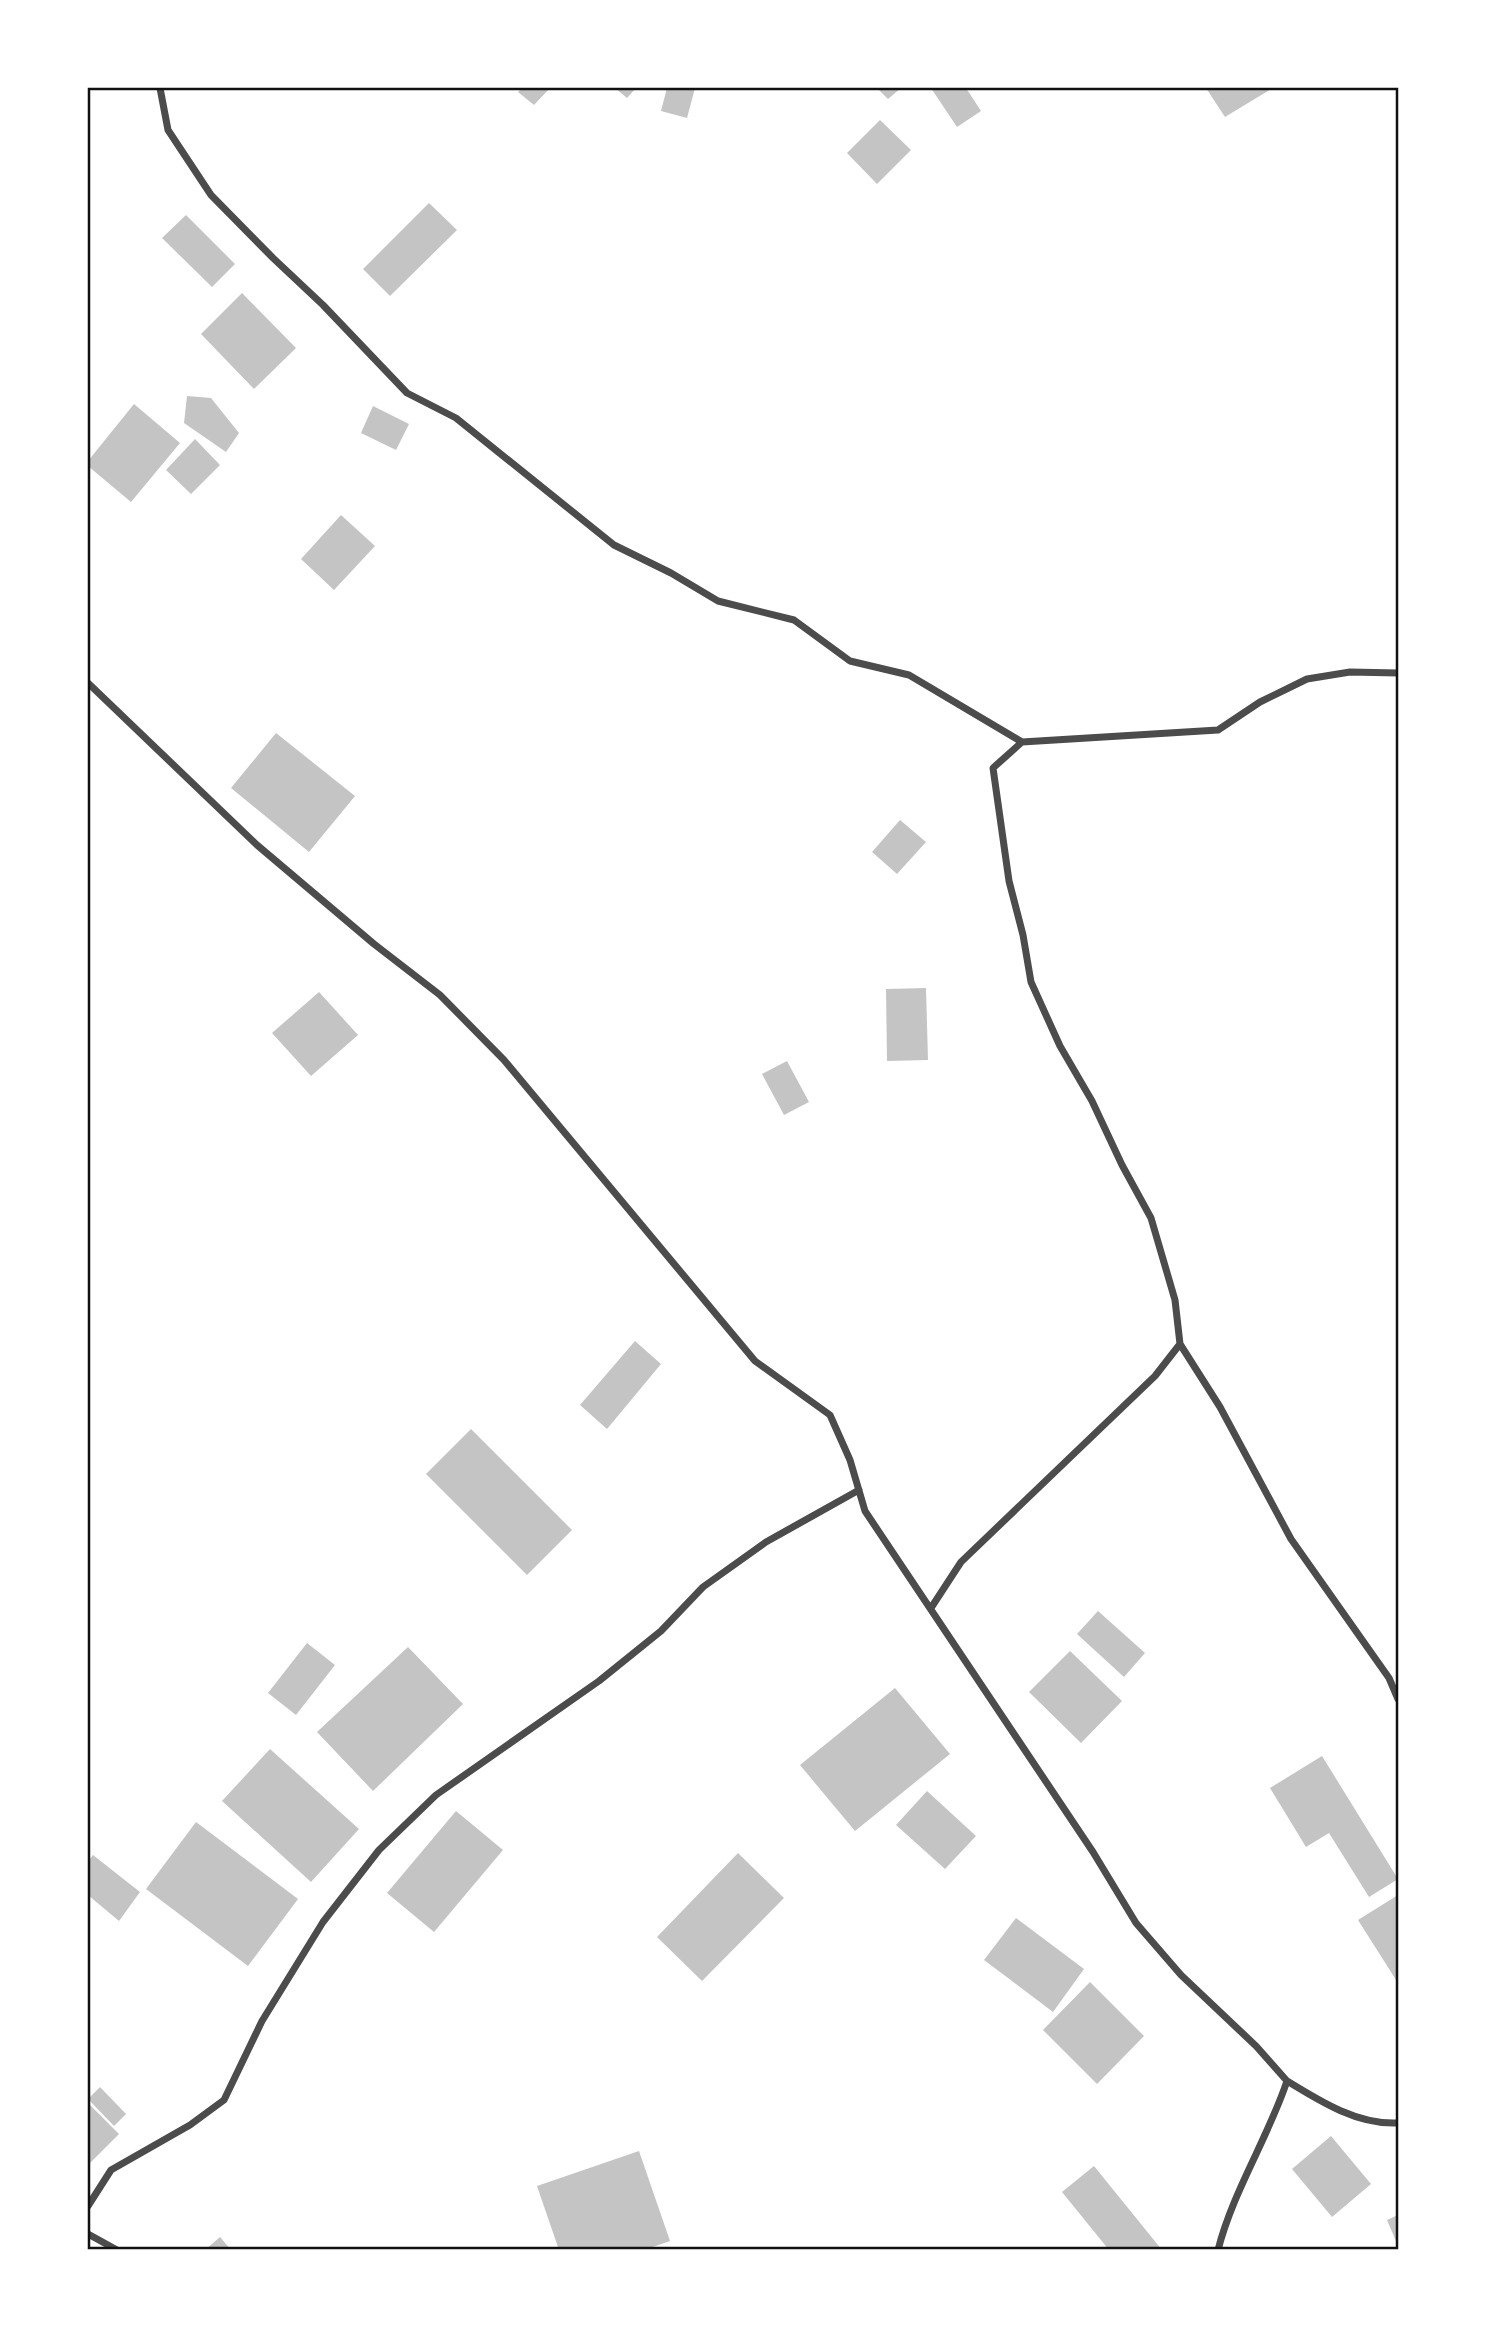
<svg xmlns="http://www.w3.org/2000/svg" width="1486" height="2337" font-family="Cabin,sans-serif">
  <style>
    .building { fill: #c4c4c4 }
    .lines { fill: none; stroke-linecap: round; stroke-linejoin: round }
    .minor { stroke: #4c4c4c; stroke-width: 7 }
    .neatline { fill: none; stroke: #111; stroke-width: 2.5 }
  </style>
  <rect width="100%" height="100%" fill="#fff"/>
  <!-- building -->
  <path class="building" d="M522 88H550L534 105 518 92Z
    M615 88H636L627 98Z
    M667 88H695L687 118 661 111Z
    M877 88H901L888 99Z
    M931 88H966L981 111 957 127Z
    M1206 88H1273L1225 117Z
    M880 120 911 150 877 184 847 153Z
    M429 203 457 230 390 296 363 269Z
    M186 215 235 264 212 287 162 238Z
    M242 293 296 348 254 389 201 334Z
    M187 396 211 398 239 433 226 452 184 423Z
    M134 404 180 443 131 502 88 466V461Z
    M373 406 409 424 396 450 361 433Z
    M195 439 220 465 191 494 166 470Z
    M341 515 375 546 334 590 301 559Z
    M276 733 355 796 309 852 231 788Z
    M900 820 926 842 897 874 872 852Z
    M926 988 928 1060 887 1061 886 989Z
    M319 992 358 1035 311 1076 272 1033Z
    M787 1061 809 1102 784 1115 762 1074Z
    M635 1341 661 1364 607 1429 580 1405Z
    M471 1429 572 1530 527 1575 426 1474Z
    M1098 1611 1145 1653 1124 1677 1077 1634Z
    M307 1643 335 1665 296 1715 268 1693Z
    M408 1647 463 1704 373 1791 317 1732Z
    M1070 1651 1122 1701 1081 1743 1029 1692Z
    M895 1688 950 1754 855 1831 800 1765Z
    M270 1749 359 1829 311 1882 222 1801Z
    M1322 1756 1398 1879 1369 1897 1329 1833 1306 1847 1270 1788Z
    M927 1791 976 1836 945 1869 896 1825Z
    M456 1811 503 1850 434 1932 387 1893Z
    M196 1822 298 1899 248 1966 146 1889Z
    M738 1853 784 1898 702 1981 657 1937Z
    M93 1855 140 1892 119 1921 88 1895V1861Z
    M1398 1895V1983L1358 1920Z
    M1016 1918 1084 1969 1053 2012 984 1960Z
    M1090 1982 1144 2036 1097 2084 1043 2030Z
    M100 2087 126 2114 114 2126 88 2099Z
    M88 2103 119 2134 88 2165Z
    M1331 2136 1371 2184 1332 2217 1292 2169Z
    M639 2151 670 2241 644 2250H559L537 2186Z
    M1094 2166 1162 2250H1109L1062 2192Z
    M1398 2215V2246L1387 2220Z
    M220 2237 231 2250H205Z"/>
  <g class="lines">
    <!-- minor -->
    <path class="minor" d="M160 88 168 130 211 195 273 258 323 305 407 393 456 418 614 545 671 573 718 601 794 620 850 661 909 675 1022 742 993 768 1009 881 1023 935 1031 982 1060 1046 1092 1101 1122 1165 1151 1218 1175 1300 1180 1344 1155 1376 961 1562 931 1608
      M88 683 257 845 374 944 440 995 504 1060 755 1361 830 1415 850 1460 865 1511 1093 1852 1136 1923 1181 1975 1256 2046 1287 2081C1268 2138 1233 2191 1218 2250
      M1022 742 1218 730 1260 702 1307 679 1350 672 1398 673
      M1180 1344 1220 1407 1291 1539 1389 1678 1398 1699
      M1287 2081C1321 2102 1358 2125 1398 2123
      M88 2206 111 2170 190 2125 224 2100 262 2021 323 1922 379 1850 436 1795 599 1681 661 1631 703 1587 766 1542 859 1490
      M88 2234 117 2250"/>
  </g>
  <!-- border -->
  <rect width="1486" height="2337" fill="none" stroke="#ffffff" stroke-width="178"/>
  <rect x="89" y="89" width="1308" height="2159" class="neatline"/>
</svg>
